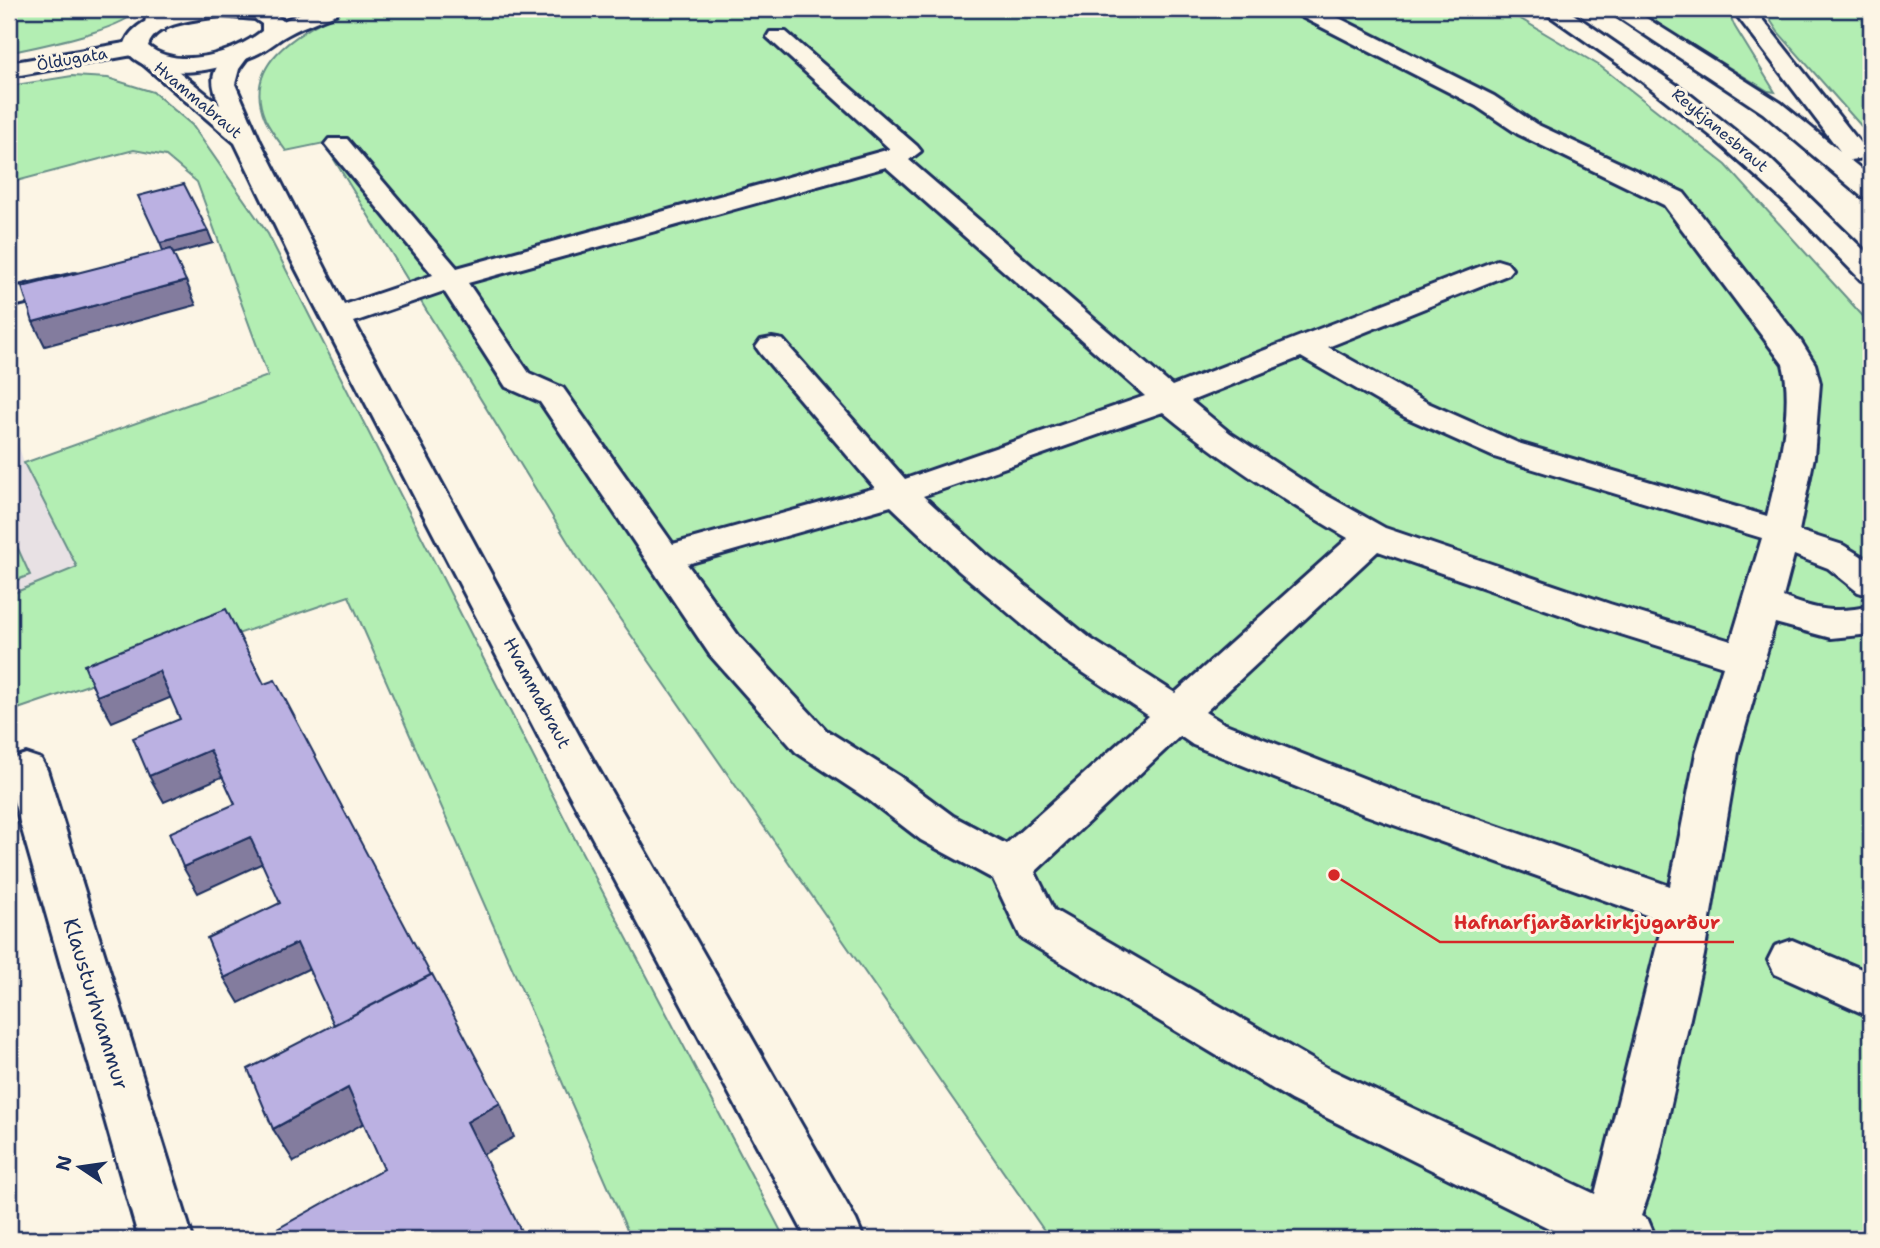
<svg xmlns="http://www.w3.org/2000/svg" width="1880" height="1248" font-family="'Shantell Sans',sans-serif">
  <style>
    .built { fill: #e8e1e4 }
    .green { fill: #b3eeb3; stroke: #678e88; stroke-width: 2 }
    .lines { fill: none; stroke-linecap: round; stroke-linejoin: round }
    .minor-casing { stroke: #1b2f5e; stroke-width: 6 }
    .major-casing { stroke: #1b2f5e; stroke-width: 6 }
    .highway-casing { stroke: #1b2f5e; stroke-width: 6 }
    .minor { fill: #fcf5e5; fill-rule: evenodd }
    .major { fill: #fcf5e5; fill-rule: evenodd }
    .highway { fill: #fcf5e5; fill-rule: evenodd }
    .shaded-wall { fill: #837c9e; stroke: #1b2f5e; stroke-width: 2 }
    .building { fill: #bbb1e2; stroke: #1b2f5e; stroke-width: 2 }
    .labels { text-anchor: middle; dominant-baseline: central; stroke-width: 6; stroke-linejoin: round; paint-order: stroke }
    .far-street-label { font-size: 16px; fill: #1b2f5e; stroke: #fcf5e5 }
    .street-label { font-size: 18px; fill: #1b2f5e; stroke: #fcf5e5 }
    .near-street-label { font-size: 21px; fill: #1b2f5e; stroke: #fcf5e5 }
    .leader { fill: none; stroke: #d62828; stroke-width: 2.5 }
    .callout-dot { fill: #d62828; stroke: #fcf5e5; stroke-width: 2.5 }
    .callout-label { font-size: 19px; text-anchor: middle; font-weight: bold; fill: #d62828; stroke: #fcf5e5; stroke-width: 6; stroke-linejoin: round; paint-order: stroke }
  </style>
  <rect width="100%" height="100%" fill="#fcf5e5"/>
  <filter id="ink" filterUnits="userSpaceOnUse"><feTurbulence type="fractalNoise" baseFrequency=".0143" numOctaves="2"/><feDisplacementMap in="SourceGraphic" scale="14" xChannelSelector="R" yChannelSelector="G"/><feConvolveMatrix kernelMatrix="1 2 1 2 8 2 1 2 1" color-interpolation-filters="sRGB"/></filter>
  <g filter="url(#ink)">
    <!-- built -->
    <path class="built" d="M9 415 24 463 77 568 9 595Z"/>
    <!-- green -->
    <path class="green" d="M9 9H139C122 31 38 46 9 53Z
      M345 9H1504L1600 66 1726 165 1871 325V1239H1050L579 560 324 143 286 151C279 141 270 130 265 119 240 60 304 31 345 9Z
      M1633 9H1727L1735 27 1775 92 1768 91Z
      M1763 9H1871V137L1778 32Z
      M72 76 108 78 153 92 192 125 268 234 576 841 785 1239H631L349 596 9 712V595L77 567 24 463 268 376 197 182 166 156 134 150 9 183V86Z
      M9 529 30 575 9 583Z"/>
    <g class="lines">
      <!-- minor casing -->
      <g class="minor-casing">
        <path id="minor" d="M147 9H169L164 30H148L145 25Z
          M1293 9H1321L1494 96 1536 124 1684 193 1800 340 1815 364 1820 383 1814 457 1799 531 1843 545 1871 562V596L1858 592 1828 568 1794 555 1783 597C1814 610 1838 614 1871 606V634L1831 638 1775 623 1738 753 1704 955 1655 1176 1641 1216 1648 1220 1656 1239H1571L1291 1100 1021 938 993 879 921 840 869 800 796 752 710 655 540 402 506 387 444 291 354 322 582 741 856 1220 864 1239H807L546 751 292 261 235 143 137 59 141 54H157L220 105C208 77 212 72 230 49H246L250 54 239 69 235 84 260 141 344 305 433 275 329 149 325 144 329 139H347L457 268 890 149 767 37 770 32H786L917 146 921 151 909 160 1172 386 1497 260 1507 263 1512 269 1507 275 1328 347 1428 403 1518 443 1767 516C1778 471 1794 408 1783 364L1664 205 1518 134 1476 106 1296 14ZM886 167 1145 396 905 479 783 340 772 338 761 340 756 347 761 354 875 488 673 544 563 388 529 373 468 283ZM1301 357 1405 417 1494 457 1762 538 1731 641 1610 604 1385 528 1317 490 1230 433 1191 401ZM1163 412C1221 460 1283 500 1348 538L1175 693 1091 639 985 553 923 496ZM891 506 959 571 1063 659 1149 716 1006 844 953 816 899 776 826 730 738 635 687 564ZM1378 551 1582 622 1723 666 1696 753 1670 886 1396 791 1223 723 1205 712ZM1180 736 1193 745 1366 815 1663 921 1595 1194 1327 1068 1054 910 1035 872Z
          M136 41 144 43 148 48 144 53 9 77V63Z
          M75 274 85 277 90 283 85 289 9 307V289Z
          M26 754 41 759 47 770 193 1239H139L9 784 11 759Z
          M1792 940 1871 973V1017L1775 974 1768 960 1775 946Z"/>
      </g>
      <!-- major casing -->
      <g class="major-casing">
        <path id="major" d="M182 9H269L283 21 310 9H339L336 14C318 21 298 28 282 38 273 44 265 51 255 55 220 71 151 86 124 48 128 23 161 14 182 9ZM220 16 255 19 262 24V31C235 53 178 71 148 46 155 22 199 19 220 16Z"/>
      </g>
      <!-- highway casing -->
      <g class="highway-casing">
        <path id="highway" d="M1540 9H1566L1688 93 1769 158 1871 257V283L1861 280 1788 205 1711 136 1630 72Z
          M1606 9H1632L1781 103 1840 151 1732 9H1754L1868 153 1864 158 1850 160 1871 177V198L1861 196 1763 113Z"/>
      </g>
      <!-- minor -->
      <use href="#minor" class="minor"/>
      <!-- major -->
      <use href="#major" class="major"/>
      <!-- highway -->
      <use href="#highway" class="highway"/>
    </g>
    <!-- shaded-wall -->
    <path class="shaded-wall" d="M208 231 213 243 165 256 160 243Z
      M186 281 196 305 45 346 33 322Z
      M159 671 172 697 112 722 97 696Z
      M210 750 224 776 164 802 149 776Z
      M250 837 263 863 198 893 183 867Z
      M297 943 310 968 239 1003 224 978Z
      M348 1088 366 1122 294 1162 273 1129Z
      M500 1103 514 1137 482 1155 467 1122Z"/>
    <!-- building -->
    <path class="building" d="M184 184 208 231 160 243 138 196Z
      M171 249 186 281 33 322 22 287Z
      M226 609 264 684 275 680 431 975 334 1025 297 943 224 978 207 938 280 903 250 837 183 867 169 833 235 804 210 750 149 776 133 738 180 719 159 671 97 696 84 665Z
      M432 974 500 1103 467 1122 525 1239H377L376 1237 372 1239H275L272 1232 384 1169 348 1088 273 1129 248 1069Z"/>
  </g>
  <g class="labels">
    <!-- far-street labels -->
    <g class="far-street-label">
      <text transform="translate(72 59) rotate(-10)">Öldugata</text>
      <text transform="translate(198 100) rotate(40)">Hvammabraut</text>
      <text transform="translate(1720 130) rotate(40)">Reykjanesbraut</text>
    </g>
    <!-- street labels -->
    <g class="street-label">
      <text transform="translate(537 693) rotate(62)">Hvammabraut</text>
    </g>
    <!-- near-street labels -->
    <g class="near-street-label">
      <text transform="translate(96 1004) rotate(73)">Klausturhvammur</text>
    </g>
  </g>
  <!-- callouts -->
  <path class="leader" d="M1334 875L1440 942H1734"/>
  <circle class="callout-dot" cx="1334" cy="875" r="7"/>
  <g class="callout-label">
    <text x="1587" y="929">Hafnarfjarðarkirkjugarður</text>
  </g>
  <!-- margin -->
  <rect width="1880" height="1248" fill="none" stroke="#fcf5e5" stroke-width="35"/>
  <rect x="18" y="18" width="1845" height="1213" fill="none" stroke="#1b2f5e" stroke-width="2.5" filter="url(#ink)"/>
  <!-- north arrow -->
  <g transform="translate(80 1167) rotate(283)" stroke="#fcf5e5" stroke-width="5" paint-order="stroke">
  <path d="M0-5L12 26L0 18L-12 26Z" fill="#1b2f5e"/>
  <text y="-10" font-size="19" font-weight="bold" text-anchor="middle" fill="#1b2f5e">N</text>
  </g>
</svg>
